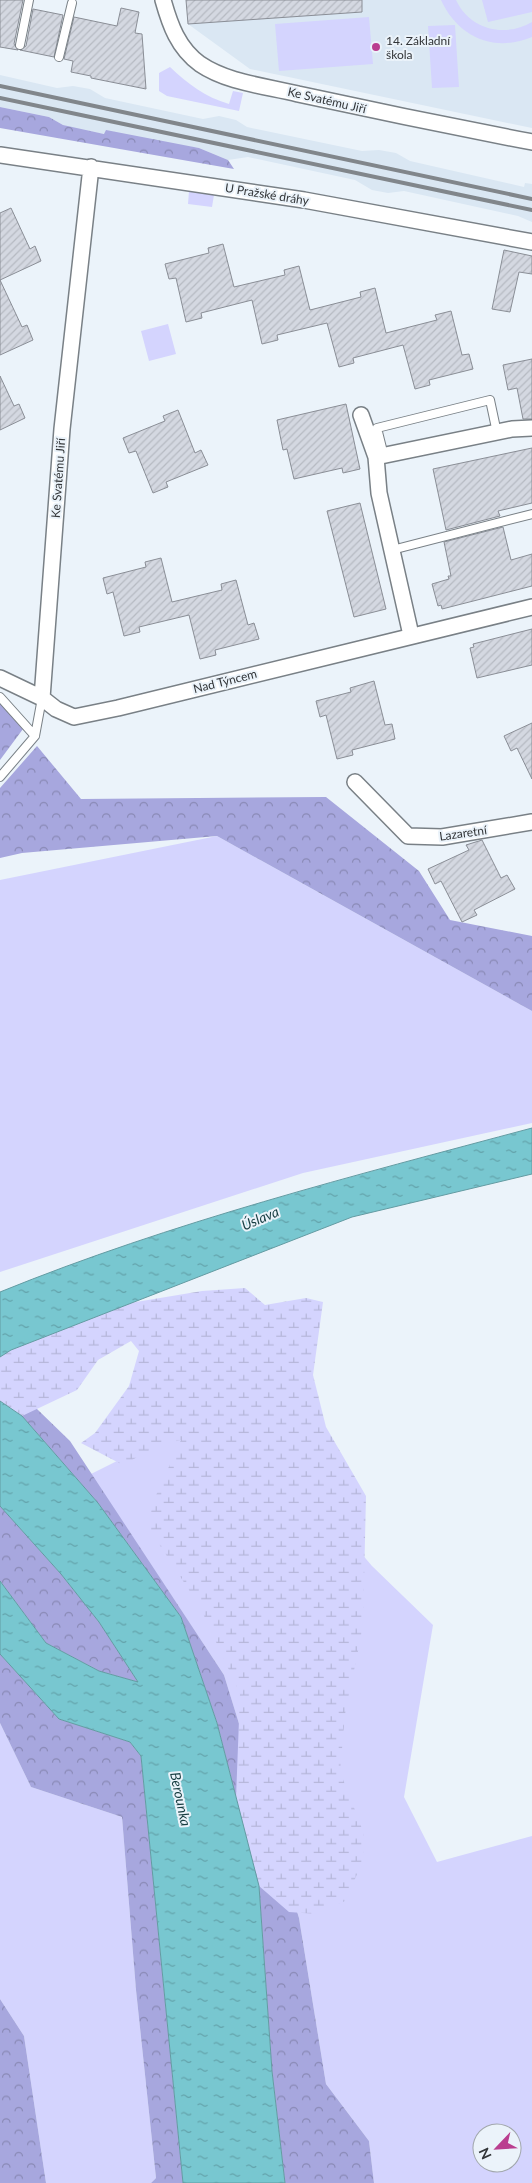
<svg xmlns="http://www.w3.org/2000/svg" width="532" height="2183" font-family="Lato,sans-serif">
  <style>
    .built { fill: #dae7f3 }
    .green { fill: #d4d4fe; fill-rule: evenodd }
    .forest { fill: url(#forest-crowns) }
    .wetland { fill: url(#wetland-marsh) }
    .water { fill: url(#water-ripples); stroke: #639ba2 }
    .building { fill: url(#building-hatch); stroke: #8a8e96 }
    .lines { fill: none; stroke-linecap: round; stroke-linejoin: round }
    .lane-casing { stroke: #798086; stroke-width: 10 }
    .street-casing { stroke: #798086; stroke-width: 18 }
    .lane { stroke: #fff; stroke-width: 8 }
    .street { stroke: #fff; stroke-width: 15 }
    .rail { stroke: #81868b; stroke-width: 4 }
    .poi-dot { fill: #ba3e8f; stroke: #ebf3fa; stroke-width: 2 }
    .labels { text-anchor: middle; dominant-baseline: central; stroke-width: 4; stroke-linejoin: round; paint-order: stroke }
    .poi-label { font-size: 12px; fill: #323538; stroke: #ebf3fa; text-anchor: start }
    .street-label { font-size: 12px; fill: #323538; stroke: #ebf3fa }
    .water-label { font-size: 14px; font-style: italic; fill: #173d41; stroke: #ebf3fa }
  </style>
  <defs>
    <pattern id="forest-crowns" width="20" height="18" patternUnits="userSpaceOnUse" patternTransform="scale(1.25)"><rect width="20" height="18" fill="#a7a7de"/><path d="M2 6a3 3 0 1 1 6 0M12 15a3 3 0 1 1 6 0" fill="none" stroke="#8989b5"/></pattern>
    <pattern id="wetland-marsh" width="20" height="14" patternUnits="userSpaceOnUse" patternTransform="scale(1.25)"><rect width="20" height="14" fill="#d4d4fe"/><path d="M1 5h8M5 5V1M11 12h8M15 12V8" fill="none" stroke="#b6b7da"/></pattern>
    <pattern id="water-ripples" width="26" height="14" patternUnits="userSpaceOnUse" patternTransform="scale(1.25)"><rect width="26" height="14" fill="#78c7d0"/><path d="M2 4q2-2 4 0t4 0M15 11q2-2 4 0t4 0" fill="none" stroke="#63a2aa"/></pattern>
    <pattern id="building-hatch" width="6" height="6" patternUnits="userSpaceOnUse" patternTransform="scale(1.25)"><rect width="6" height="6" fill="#d4d8e1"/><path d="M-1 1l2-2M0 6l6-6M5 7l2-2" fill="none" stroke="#b6bac2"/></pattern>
  </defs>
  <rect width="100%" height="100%" fill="#ebf3fa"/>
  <!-- built -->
  <path class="built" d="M186 0H532V128L250 69 188 24Z
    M0 75 57 88 73 86 90 89 105 98 203 119 219 116 236 120 247 127 362 151 379 150 396 153 410 161 524 187 525 183 532 184V222L518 216 404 191 388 193 372 190 355 180 248 157 228 160 199 148 79 130 63 125 49 117 0 107Z"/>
  <!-- green -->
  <path class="green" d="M441 0H456C470 30 505 38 532 22V37C494 53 458 37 441 0Z
    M482 0H532V12L488 22Z
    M369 17 373 64 279 71 275 24Z
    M455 25 459 87 432 88 428 26Z
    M170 67C188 84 205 97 229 104L233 91 243 93 239 111 167 96 159 91V73Z
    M189 191 214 195 212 207 188 204Z
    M168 324 176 354 149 361 141 331Z
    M217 836 532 1011V1123L303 1173 0 1272V880Z
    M232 1401 372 1566 433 1625 404 1797 437 1862 532 1836V2183H374L369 2141 326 2084 299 1918 224 1675 91 1474 193 1423ZM482 2133H512V2163H482Z
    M0 1723 31 1787 122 1817 136 1990 156 2178 151 2183H46L24 2036 0 1999Z"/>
  <!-- forest -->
  <path class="forest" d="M0 107 49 117 63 125 104 134 106 130 199 148 228 160 234 169 0 128Z
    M0 702 23 729 0 760Z
    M37 746 81 799 326 797 419 871 450 920 532 936V1011L217 836 22 853 0 858V788Z
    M5 1378 70 1441 224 1675 299 1918 326 2084 369 2141 374 2183H285L272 2071 259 1886 217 1723 181 1617 98 1503 22 1416Z
    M0 1506 61 1574 99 1622 138 1682 99 1671 46 1643 0 1581Z
    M0 1654 59 1719 130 1742 141 1756 183 2183H151L156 2178 136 1990 122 1817 31 1787 0 1723Z
    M0 1999 24 2036 46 2183H0Z"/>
  <!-- wetland -->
  <path class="wetland" d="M245 1288 265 1305 306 1298 323 1302 313 1375 326 1427 366 1496 363 1627 345 1714 340 1772 364 1833 363 1861 345 1901 317 1914 289 1912 259 1886 236 1798 240 1694 200 1607 148 1527 153 1502 181 1440 159 1445 123 1465 81 1443 95 1433 129 1386 139 1351 131 1341 98 1360 77 1390 22 1416 0 1401V1357L11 1350 130 1303 202 1291Z"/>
  <!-- water -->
  <path class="water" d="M532 1128V1174L352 1217 11 1350 0 1357V1292C172 1222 353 1176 532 1128Z
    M0 1401 22 1416 98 1503 181 1617 217 1723 259 1886 272 2071 285 2183H183L141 1756 130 1742 59 1719 0 1654V1581L46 1643 99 1671 138 1682 99 1622 61 1574 0 1506Z"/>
  <!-- building -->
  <path class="building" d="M0 0H23L14 44 18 50 0 47Z
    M186 0H362V12L188 24Z
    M121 8 139 12 135 33 142 34 146 89 91 78V76L71 72 73 61 64 59 74 17 117 26Z
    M33 9 63 15 54 57 20 50 26 46Z
    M11 208 30 249 35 246 41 261 0 280 22 327 27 325 33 340 0 355V213Z
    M223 244 234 287 285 275 284 270 299 266 310 310 361 297 360 292 375 288 386 333 437 320 435 315 451 311 462 355 469 354 473 369 429 380 430 385 415 389 403 345 353 358 354 363 339 367 327 323 277 335 278 340 262 344 252 300 201 313 202 318 186 322 176 278 169 279 165 264 209 253 208 248Z
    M504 250 532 256V274L519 272 510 312 492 309Z
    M532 359V419H523L517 388 508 390 503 365Z
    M0 376 14 406 19 404 25 418 0 430Z
    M346 404 360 469 343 473 342 468 294 479 287 449 283 450 277 420Z
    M178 410 195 453 201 450 208 465 166 482 168 487 153 493 136 451 129 453 123 438 165 421 163 416Z
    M532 448V503L498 511 500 516 446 530 433 469Z
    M360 503 386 609 354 617 327 511Z
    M503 527 511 560 532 554V586L442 609 441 605 438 606 432 584 449 579 448 576H451L444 542Z
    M161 558 172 602 222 590 221 584 236 580 248 625 254 623 259 639 215 650 216 655 200 659 189 615 139 627 140 632 124 636 113 592 107 594 103 578 146 567 145 562Z
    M532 629V665L477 678 470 648 474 647 473 644Z
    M374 681 385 725 392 724 395 739 352 750 353 755 337 759 326 715 320 717 316 701 351 692 350 688Z
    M532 723V779L517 748 511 751 504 736Z
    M482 840 501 878 507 875 515 889 474 910 477 915 462 922 441 881 435 884 428 869 469 850 466 845Z"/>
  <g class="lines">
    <!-- lane casing -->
    <g class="lane-casing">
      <path id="lane" d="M20 45 29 0
        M59 57 72 3
        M384 456 377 428 490 400 497 433
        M392 550 532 514
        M0 697 35 736
        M0 777 35 736 42 698"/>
    </g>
    <!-- street casing -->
    <g class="street-casing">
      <path id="street" d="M163 0C170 25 178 48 200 64 228 83 266 86 298 94 376 111 454 127 532 142
        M0 155 304 200 532 242
        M361 415 376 457 379 493 411 635
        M376 457 512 429 532 428
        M0 678 42 698 56 709 74 717 118 708 532 607
        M42 698 62 429 91 167
        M355 782 408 836 442 837 532 822"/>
    </g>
    <!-- lane -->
    <use href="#lane" class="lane"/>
    <!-- street -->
    <use href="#street" class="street"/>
    <!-- rail -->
    <path class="rail" d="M0 86 532 199
      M0 98 532 210"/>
  </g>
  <!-- markers -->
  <circle class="poi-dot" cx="376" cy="47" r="5"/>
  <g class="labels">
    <!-- poi labels -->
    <g class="poi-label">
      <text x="386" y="40">14. Základní<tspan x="386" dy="14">škola</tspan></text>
    </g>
    <!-- street labels -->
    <g class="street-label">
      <text transform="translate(327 100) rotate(13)">Ke Svatému Jiří</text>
      <text transform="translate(267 194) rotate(9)">U Pražské dráhy</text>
      <text transform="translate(58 478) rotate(-86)">Ke Svatému Jiří</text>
      <text transform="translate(225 681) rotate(-14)">Nad Týncem</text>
      <text transform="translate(463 833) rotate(-8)">Lazaretní</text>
    </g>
    <!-- water labels -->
    <g class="water-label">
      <text transform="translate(260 1218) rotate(-23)">Úslava</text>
      <text transform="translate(181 1799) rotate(78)">Berounka</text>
    </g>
  </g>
  <!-- north arrow -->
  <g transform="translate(497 2148) rotate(245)"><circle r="24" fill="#ebf3fa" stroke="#a1a7ac"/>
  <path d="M0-4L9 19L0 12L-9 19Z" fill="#ba3e8f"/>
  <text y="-8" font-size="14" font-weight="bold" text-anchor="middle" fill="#323538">N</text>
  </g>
</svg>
